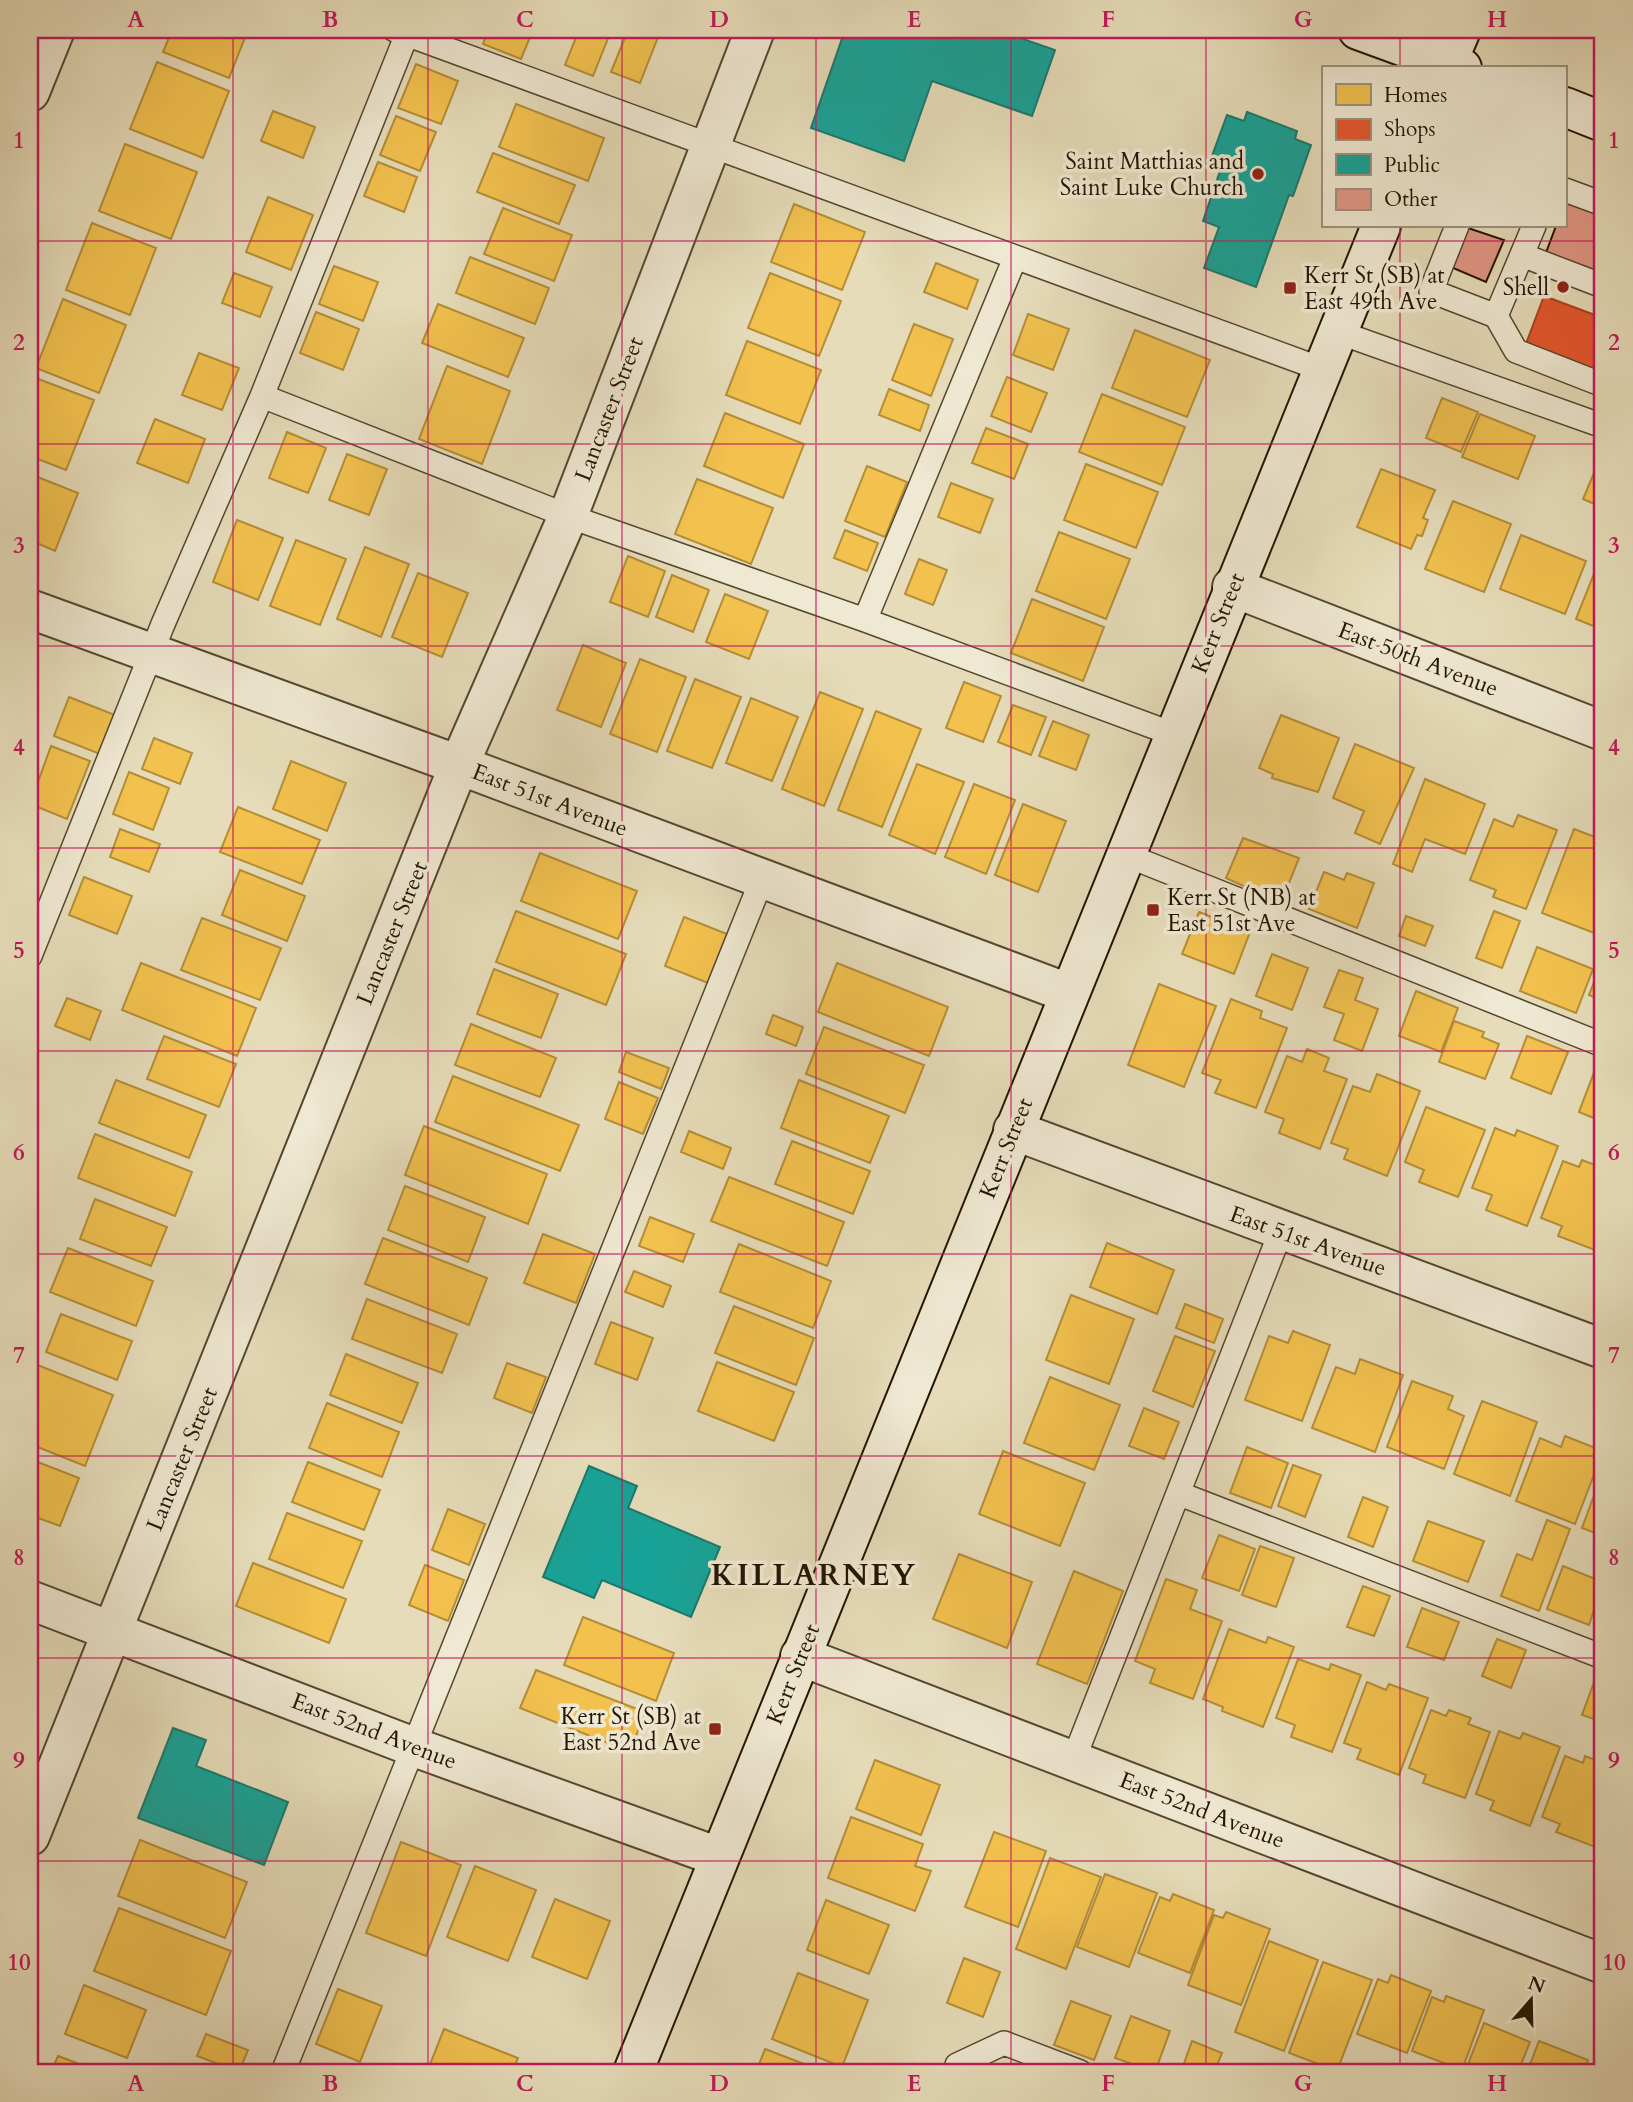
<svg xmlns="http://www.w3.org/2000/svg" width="1633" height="2102" font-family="Cardo,serif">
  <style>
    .homes { fill: #f2c14e; stroke: #b48d37; stroke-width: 2 }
    .shops { fill: #e4572e; stroke: #aa4320; stroke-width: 2 }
    .public { fill: #17a398; stroke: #1b786b; stroke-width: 2 }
    .building { fill: #e19785; stroke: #231501; stroke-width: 2 }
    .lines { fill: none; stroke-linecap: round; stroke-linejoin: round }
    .lane-casing { stroke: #54472f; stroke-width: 26 }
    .street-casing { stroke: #54472f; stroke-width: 42 }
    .secondary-casing { stroke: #231501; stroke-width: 42 }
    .lane { stroke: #efe8d2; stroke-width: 23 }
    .street { stroke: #efe8d2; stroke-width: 38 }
    .secondary { stroke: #efe8d2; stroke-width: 38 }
    .grid { fill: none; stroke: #c2185b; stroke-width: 2; stroke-opacity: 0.55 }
    .poi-dot { fill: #8f2418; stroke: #efe8d2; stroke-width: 2.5 }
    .labels { text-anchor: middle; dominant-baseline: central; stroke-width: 7; stroke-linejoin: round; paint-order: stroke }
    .poi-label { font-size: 23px; fill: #231501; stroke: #efe8d2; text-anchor: end }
    .street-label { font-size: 23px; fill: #231501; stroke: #efe8d2 }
    .district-label { font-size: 30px; font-weight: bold; letter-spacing: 2px; fill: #231501; stroke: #efe8d2 }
    .neatline { fill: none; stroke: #c2185b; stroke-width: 2.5 }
    .grid-label { font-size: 23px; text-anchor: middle; font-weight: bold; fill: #c2185b }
  </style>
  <rect width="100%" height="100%" fill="#e6dcb9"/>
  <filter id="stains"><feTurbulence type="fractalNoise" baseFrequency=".00286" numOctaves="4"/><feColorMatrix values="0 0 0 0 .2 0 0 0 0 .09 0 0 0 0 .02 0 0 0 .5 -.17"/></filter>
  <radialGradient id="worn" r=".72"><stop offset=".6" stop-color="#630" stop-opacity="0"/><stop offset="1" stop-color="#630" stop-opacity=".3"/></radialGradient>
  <!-- homes -->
  <path class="homes" d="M172 30H248L229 78 163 52Z
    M488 30H533L521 59 483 44Z
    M579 30 611 31 593 76 565 65Z
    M628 30H638L658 37 640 83 611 72Z
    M157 62 229 91 203 158 130 129Z
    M416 64 458 81 441 124 398 108Z
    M516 104 604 138 588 181 499 147Z
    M273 111 315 127 303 158 261 141Z
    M396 116 436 132 420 171 380 155Z
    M125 144 197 172 171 239 99 211Z
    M493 153 575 185 559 224 477 192Z
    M378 162 417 177 404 212 364 196Z
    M268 197 313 215 291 270 246 252Z
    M794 204 865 232 842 290 771 262Z
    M503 208 572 235 554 281 484 254Z
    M92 223 156 248 130 315 66 290Z
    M470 257 549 288 535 324 456 293Z
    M936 263 978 280 967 309 924 292Z
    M334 266 378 282 363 321 319 304Z
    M234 273 272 287 260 317 222 303Z
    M770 273 841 301 819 356 748 328Z
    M63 299 126 325 99 393 36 368Z
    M438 304 524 338 508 377 422 343Z
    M316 312 359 329 343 370 300 353Z
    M1028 314 1069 329 1053 370 1013 355Z
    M914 324 953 339 931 396 892 380Z
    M1135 330 1210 360 1187 417 1112 388Z
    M747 341 821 370 800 424 726 395Z
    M199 353 239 368 222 410 182 395Z
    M447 366 510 391 482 464 419 439Z
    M33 377 94 400 66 470 30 456V386Z
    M1007 377 1047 393 1031 432 991 416Z
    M889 389 929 405 920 431 879 415Z
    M1102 394 1185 427 1162 485 1079 452Z
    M1442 398 1478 412 1461 452 1426 438Z
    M725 413 804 444 783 498 704 466Z
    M1480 414 1535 436 1518 479 1462 457Z
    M155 419 205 439 188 483 137 463Z
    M986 428 1028 444 1014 479 972 463Z
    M287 432 326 448 308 493 269 478Z
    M347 454 387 469 369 515 329 500Z
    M1599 461 1603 462V508L1583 499Z
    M1086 464 1158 492 1136 548 1064 520Z
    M867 466 907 482 885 537 845 521Z
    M1381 469 1435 490 1423 518 1428 520 1422 536 1417 535 1411 549 1357 527Z
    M30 474 78 493 55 551 30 540Z
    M697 479 773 508 751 564 675 534Z
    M951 483 993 499 980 533 938 517Z
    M1453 501 1511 524 1484 592 1425 569Z
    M237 520 283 538 258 600 213 582Z
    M845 530 878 543 867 571 834 558Z
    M1059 532 1130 559 1106 619 1036 591Z
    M1521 535 1586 561 1565 614 1500 589Z
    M296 540 346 559 320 625 270 606Z
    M365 547 409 564 381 637 337 619Z
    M1603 551V630L1576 619Z
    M628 556 665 571 648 617 610 602Z
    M919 559 947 570 933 605 905 594Z
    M418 573 468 593 442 657 392 637Z
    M672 575 709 590 693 632 656 617Z
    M725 594 768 611 749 659 706 642Z
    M1032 599 1104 627 1083 681 1011 653Z
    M583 645 626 663 601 727 557 710Z
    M640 659 686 677 657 752 610 734Z
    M695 679 741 697 712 768 667 751Z
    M964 682 1001 696 983 742 946 728Z
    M820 692 863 709 824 806 782 789Z
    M69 697 115 715 100 754 54 736Z
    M751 698 798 717 772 781 726 763Z
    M1013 705 1046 717 1031 755 998 742Z
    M876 711 921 729 882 827 838 810Z
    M1281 715 1339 738 1318 792 1272 778 1273 774 1259 768Z
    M1053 721 1089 735 1076 770 1039 756Z
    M154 738 192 753 180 784 142 769Z
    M1355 744 1414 768 1380 844 1355 833 1364 811 1333 798Z
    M51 746 90 761 67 819 30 804Z
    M291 761 346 783 327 831 273 809Z
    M917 764 964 782 935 854 889 835Z
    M129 772 169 788 153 830 113 814Z
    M1425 779 1485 804 1465 854 1425 839 1412 872 1393 864Z
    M974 784 1015 800 986 874 945 857Z
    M1023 804 1066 821 1038 892 995 875Z
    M238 807 320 840 302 884 220 852Z
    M1518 815 1557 830 1526 909 1493 897 1496 890 1470 880 1494 819 1513 827Z
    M120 829 160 844 149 872 110 857Z
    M1574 829 1603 840 1602 936 1542 913Z
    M1243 838 1299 858 1281 903 1226 878Z
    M540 853 637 891 618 939 521 901Z
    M240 870 305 896 287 941 222 915Z
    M1324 872 1344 880 1347 873 1374 883 1357 928 1309 909Z
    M84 877 132 896 117 934 69 915Z
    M516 911 626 954 606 1005 496 962Z
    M1494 911 1520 921 1502 968 1476 958Z
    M1199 912 1250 932 1234 974 1182 954Z
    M1406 916 1433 926 1425 946 1399 936Z
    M684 917 727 934 708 983 665 966Z
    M202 918 281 948 260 1000 181 970Z
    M1537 947 1593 969 1576 1013 1520 991Z
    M1272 954 1308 968 1292 1010 1256 996Z
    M1603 959V1001L1589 995Z
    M141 963 256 1008 237 1056 122 1010Z
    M837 963 948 1007 929 1056 818 1012Z
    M494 969 558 994 541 1038 477 1014Z
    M1339 970 1363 978 1355 1000 1378 1009 1362 1051 1334 1040 1344 1014 1324 1007Z
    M1159 984 1216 1006 1184 1087 1128 1065Z
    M1416 991 1458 1008 1441 1052 1399 1036Z
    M67 998 101 1011 90 1040 55 1026Z
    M1231 999 1262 1011 1260 1018 1287 1028 1256 1108 1215 1093 1221 1080 1202 1073Z
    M773 1015 803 1027 796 1046 766 1034Z
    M1454 1021 1484 1032 1482 1037 1499 1044 1485 1079 1439 1062Z
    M471 1024 556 1058 540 1097 455 1065Z
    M824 1027 924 1065 905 1113 806 1074Z
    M164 1036 236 1064 219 1107 147 1079Z
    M1527 1036 1568 1052 1551 1094 1511 1078Z
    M1307 1049 1329 1058 1324 1071 1347 1079 1320 1149 1279 1133 1284 1119 1265 1112 1287 1056 1302 1062Z
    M626 1052 669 1068 661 1089 619 1072Z
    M1595 1070 1603 1074V1122L1579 1112Z
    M1377 1074 1420 1091 1387 1176 1344 1159 1348 1149 1331 1143 1353 1086 1370 1092Z
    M453 1076 579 1125 560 1171 435 1122Z
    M116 1080 206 1115 189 1158 99 1123Z
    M799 1080 889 1116 870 1163 781 1128Z
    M619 1082 658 1098 643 1134 605 1119Z
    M1426 1107 1485 1130 1458 1197 1419 1182 1424 1170 1405 1162Z
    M424 1126 547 1174 528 1224 405 1175Z
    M1495 1128 1515 1136 1517 1130 1558 1146 1527 1226 1486 1210 1492 1195 1472 1188Z
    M689 1131 731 1148 723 1169 681 1152Z
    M95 1134 192 1172 175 1216 78 1178Z
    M792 1141 870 1171 853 1214 775 1184Z
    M1582 1160 1603 1168V1229L1595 1250 1558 1236 1562 1226 1541 1218 1563 1161 1579 1167Z
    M729 1177 844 1222 827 1266 711 1221Z
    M405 1186 485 1217 468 1262 388 1230Z
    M95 1199 167 1227 151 1266 80 1239Z
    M650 1217 694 1234 683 1262 639 1246Z
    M543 1234 595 1254 576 1303 524 1283Z
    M383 1238 487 1278 469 1325 365 1284Z
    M1107 1243 1174 1270 1157 1314 1090 1287Z
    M739 1244 831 1281 813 1328 720 1292Z
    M68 1248 153 1281 136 1326 50 1292Z
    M634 1271 671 1286 663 1307 625 1292Z
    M1071 1295 1134 1319 1109 1384 1046 1360Z
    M367 1299 457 1334 442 1373 352 1339Z
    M1185 1304 1223 1319 1214 1343 1176 1328Z
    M734 1306 814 1338 796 1385 715 1353Z
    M61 1314 132 1341 117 1380 46 1352Z
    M611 1322 653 1338 637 1380 595 1364Z
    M1293 1331 1330 1345 1302 1421 1245 1400 1269 1336 1288 1343Z
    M1175 1336 1215 1351 1193 1407 1153 1391Z
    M346 1354 418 1383 402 1423 330 1395Z
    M1360 1359 1403 1375 1375 1452 1312 1428 1336 1367 1355 1374Z
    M717 1362 794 1392 774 1441 698 1411Z
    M507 1363 546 1377 532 1413 494 1398Z
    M35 1364 113 1395 85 1466 30 1444V1377Z
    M1050 1377 1120 1405 1094 1470 1024 1443Z
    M1412 1381 1453 1396 1448 1409 1464 1416 1444 1469 1387 1447Z
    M1482 1401 1537 1422 1510 1496 1454 1474Z
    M327 1403 399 1432 382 1477 309 1448Z
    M1144 1408 1179 1422 1164 1459 1129 1446Z
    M1565 1436 1603 1451 1575 1524 1516 1501 1540 1438 1561 1447Z
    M1247 1447 1288 1463 1271 1508 1230 1493Z
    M1003 1451 1085 1483 1060 1546 979 1514Z
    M30 1459 79 1478 60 1526 30 1515Z
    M308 1462 380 1490 364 1530 292 1502Z
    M1293 1465 1321 1475 1305 1517 1278 1506Z
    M1603 1471V1536L1582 1528Z
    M1363 1497 1388 1507 1373 1547 1348 1537Z
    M448 1509 485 1524 469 1565 432 1550Z
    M287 1513 362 1541 343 1588 269 1559Z
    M1547 1520 1570 1529 1539 1611 1501 1596 1517 1554 1532 1560Z
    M1428 1521 1484 1541 1468 1582 1413 1561Z
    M1219 1535 1255 1549 1239 1591 1202 1578Z
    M1260 1546 1294 1558 1276 1607 1242 1595Z
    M959 1554 1032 1582 1007 1648 933 1619Z
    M253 1563 346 1599 329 1643 236 1606Z
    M425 1565 464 1580 448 1621 409 1605Z
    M1563 1566 1603 1582 1589 1625 1547 1609Z
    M1074 1571 1123 1591 1087 1684 1037 1664Z
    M1166 1579 1197 1590 1190 1609 1222 1621 1193 1699 1150 1683 1155 1669 1135 1661Z
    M1363 1586 1390 1596 1374 1636 1347 1627Z
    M1422 1608 1459 1622 1444 1660 1407 1647Z
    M583 1617 674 1653 656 1701 564 1665Z
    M1229 1629 1266 1643 1268 1637 1294 1647 1263 1727 1222 1711 1223 1707 1203 1699Z
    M1497 1639 1526 1650 1511 1688 1482 1676Z
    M1298 1659 1329 1670 1331 1664 1361 1675 1332 1752 1291 1737 1295 1725 1276 1718Z
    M536 1670 645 1712 630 1752 520 1708Z
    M1597 1674 1603 1676V1722L1582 1715Z
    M1367 1682 1386 1690 1389 1684 1428 1698 1399 1775 1357 1759 1361 1749 1344 1743Z
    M1431 1710 1446 1716 1449 1710 1471 1718 1468 1724 1490 1732 1465 1798 1423 1783 1426 1775 1409 1768Z
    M1499 1731 1520 1739 1523 1733 1560 1747 1530 1826 1490 1810 1494 1801 1476 1794Z
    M1565 1756 1583 1763 1585 1756 1603 1763V1834L1598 1848 1556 1832 1560 1824 1542 1817Z
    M875 1760 940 1785 921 1835 856 1809Z
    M851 1817 923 1844 915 1866 931 1871 915 1911 828 1878Z
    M994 1832 1046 1851 1018 1927 965 1907Z
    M140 1840 247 1882 225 1938 118 1896Z
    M401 1842 461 1865 426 1956 366 1933Z
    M1050 1858 1101 1877 1066 1969 1016 1949Z
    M475 1866 536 1890 508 1961 447 1937Z
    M1105 1874 1157 1893 1129 1967 1077 1947Z
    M1173 1894 1214 1910 1190 1973 1138 1953 1160 1897 1170 1901Z
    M555 1899 610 1921 587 1979 532 1957Z
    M826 1900 889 1925 869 1974 807 1950Z
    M119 1908 231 1951 206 2015 94 1971Z
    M1226 1912 1270 1929 1241 2005 1188 1985 1214 1915 1223 1918Z
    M1269 1941 1318 1960 1284 2051 1235 2032Z
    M964 1958 1000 1972 983 2017 947 2003Z
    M1323 1962 1372 1980 1337 2071 1289 2053Z
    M798 1973 868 2000 842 2067 772 2039Z
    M1391 1975 1431 1991 1407 2053 1357 2034 1378 1979 1388 1983Z
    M84 1985 146 2010 127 2058 65 2034Z
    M338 1989 382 2006 360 2062 316 2044Z
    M1446 1996 1484 2010 1462 2070 1412 2051 1432 1997 1444 2002Z
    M1071 2001 1111 2016 1094 2060 1054 2045Z
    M1131 2016 1170 2031 1155 2072 1115 2058Z
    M1484 2023 1530 2042 1518 2072H1465Z
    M444 2029 518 2058 512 2072H427Z
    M206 2034 248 2050 239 2072 197 2056Z
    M1192 2041 1222 2053 1214 2072H1181Z
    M1539 2041 1588 2060 1584 2072H1527Z
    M765 2049 825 2072H756Z
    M58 2056 101 2072H51Z"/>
  <!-- shops -->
  <path class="shops" d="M1544 296 1603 318V379L1524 349Z"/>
  <!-- public -->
  <path class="public" d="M845 30H997L1055 50 1032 116 932 81 904 161 811 128Z
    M1247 112 1297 131 1295 139 1311 145 1293 196 1289 195 1256 287 1204 268 1219 227 1203 221 1220 171 1208 167 1227 115 1244 121Z
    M589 1466 637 1486 628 1508 720 1547 691 1617 602 1580 594 1598 543 1577Z
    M173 1728 206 1740 196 1766 288 1802 264 1865 138 1818Z"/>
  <!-- building -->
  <path class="building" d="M1567 195 1603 208V255L1594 277 1544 258 1556 226H1565Z
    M1462 226 1504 240 1486 282 1446 265Z"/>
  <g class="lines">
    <!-- lane casing -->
    <g class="lane-casing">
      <path id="lane" d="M395 30 1321 369
        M1565 190 1603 204
        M1457 226 1431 291 1496 316 1534 226
        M1522 255 1603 286
        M1496 316 1516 351 1603 385
        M1338 332 1603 426
        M262 396 568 516 865 620 1173 734
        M865 620 1015 258
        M1126 855 1603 1045
        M30 956 163 624 262 396 407 34
        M1180 1494 1603 1657
        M1073 1761 1281 1231
        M283 2072 762 879
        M955 2072 957 2065 1004 2043 1080 2072"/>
    </g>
    <!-- street casing -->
    <g class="street-casing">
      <path id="street" d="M30 92 55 30
        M1232 587 1603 731
        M30 609 459 765 1068 993
        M1013 1130 1603 1349
        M30 1600 414 1747 719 1857
        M800 1656 1603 1964
        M30 1836 459 765 568 516 755 30"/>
    </g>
    <!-- secondary casing -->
    <g class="secondary-casing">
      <path id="secondary" d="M1358 30 1462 68
        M1445 68 1461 30
        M1565 107 1603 122
        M633 2072 1381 226"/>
    </g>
    <!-- lane -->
    <use href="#lane" class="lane"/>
    <!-- street -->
    <use href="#street" class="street"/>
    <!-- secondary -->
    <use href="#secondary" class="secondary"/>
  </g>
  <!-- grid -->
  <path class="grid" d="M233 30V2072M428 30V2072M622 30V2072M816 30V2072M1011 30V2072M1206 30V2072M1400 30V68M1400 226V2072M30 241H1603M30 444H1603M30 646H1603M30 848H1603M30 1051H1603M30 1254H1603M30 1456H1603M30 1658H1603M30 1861H1603"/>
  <!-- markers -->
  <g class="poi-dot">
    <circle cx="1258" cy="174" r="7"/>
    <circle cx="1563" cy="287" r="7"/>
    <rect x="1283" y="281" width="14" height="14" rx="3.5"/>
    <rect x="1146" y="903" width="14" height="14" rx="3.5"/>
    <rect x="708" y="1722" width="14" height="14" rx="3.5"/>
  </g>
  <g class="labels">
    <!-- poi labels -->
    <g class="poi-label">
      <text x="1244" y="161">Saint Matthias and<tspan x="1244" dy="26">Saint Luke Church</tspan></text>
      <text x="1304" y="275" text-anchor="start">Kerr St (SB) at<tspan x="1304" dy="26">East 49th Ave</tspan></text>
      <text x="1549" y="287">Shell</text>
      <text x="1167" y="897" text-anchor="start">Kerr St (NB) at<tspan x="1167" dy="26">East 51st Ave</tspan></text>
      <text x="701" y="1716">Kerr St (SB) at<tspan x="701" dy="26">East 52nd Ave</tspan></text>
    </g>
    <!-- street labels -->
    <g class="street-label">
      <text transform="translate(609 409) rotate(-69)">Lancaster Street</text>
      <text transform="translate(1218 623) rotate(-68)">Kerr Street</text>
      <text transform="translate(1418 659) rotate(21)">East 50th Avenue</text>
      <text transform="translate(550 800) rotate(21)">East 51st Avenue</text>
      <text transform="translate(392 933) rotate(-68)">Lancaster Street</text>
      <text transform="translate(1006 1148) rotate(-68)">Kerr Street</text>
      <text transform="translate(1308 1241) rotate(20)">East 51st Avenue</text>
      <text transform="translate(182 1459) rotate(-68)">Lancaster Street</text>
      <text transform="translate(793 1674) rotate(-68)">Kerr Street</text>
      <text transform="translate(374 1731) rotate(21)">East 52nd Avenue</text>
      <text transform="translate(1202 1810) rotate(21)">East 52nd Avenue</text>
    </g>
    <!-- district labels -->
    <g class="district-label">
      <text x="814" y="1575">KILLARNEY</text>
    </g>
  </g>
  <!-- margin -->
  <rect width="1633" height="2102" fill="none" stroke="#e6dcb9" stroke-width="77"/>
  <!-- legend -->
  <rect x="1322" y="66" width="245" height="161" fill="#efe8d2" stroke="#9d947e" stroke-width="2"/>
  <rect x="1336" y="84" width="35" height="21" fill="#f2c14e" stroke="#9d947e" stroke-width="2"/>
  <text x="1384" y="102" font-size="21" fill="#231501">Homes</text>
  <rect x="1336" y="119" width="35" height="21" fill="#e4572e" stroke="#9d947e" stroke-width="2"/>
  <text x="1384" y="136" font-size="21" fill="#231501">Shops</text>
  <rect x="1336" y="154" width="35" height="21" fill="#17a398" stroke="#9d947e" stroke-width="2"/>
  <text x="1384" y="172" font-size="21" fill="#231501">Public</text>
  <rect x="1336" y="189" width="35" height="21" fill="#e19785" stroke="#9d947e" stroke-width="2"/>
  <text x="1384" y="206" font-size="21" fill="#231501">Other</text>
  <!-- north arrow -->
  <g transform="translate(1531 2000) rotate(20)" stroke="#efe8d2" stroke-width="5" paint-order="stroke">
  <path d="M0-5L12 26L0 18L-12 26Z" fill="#231501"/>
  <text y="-10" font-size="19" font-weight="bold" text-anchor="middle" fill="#231501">N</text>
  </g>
  <rect x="38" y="38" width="1556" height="2026" class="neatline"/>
  <g class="grid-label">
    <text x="136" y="27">A</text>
    <text x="330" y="27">B</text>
    <text x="525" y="27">C</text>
    <text x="719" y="27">D</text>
    <text x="914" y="27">E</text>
    <text x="1108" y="27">F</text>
    <text x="1303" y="27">G</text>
    <text x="1497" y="27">H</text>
    <text x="19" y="148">1</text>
    <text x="1614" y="148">1</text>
    <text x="19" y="350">2</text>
    <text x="1614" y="350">2</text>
    <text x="19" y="553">3</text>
    <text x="1614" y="553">3</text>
    <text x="19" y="755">4</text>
    <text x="1614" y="755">4</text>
    <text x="19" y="958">5</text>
    <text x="1614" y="958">5</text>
    <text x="19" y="1160">6</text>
    <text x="1614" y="1160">6</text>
    <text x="19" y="1363">7</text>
    <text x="1614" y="1363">7</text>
    <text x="19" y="1565">8</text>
    <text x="1614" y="1565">8</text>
    <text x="19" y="1768">9</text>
    <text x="1614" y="1768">9</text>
    <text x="19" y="1970">10</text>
    <text x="1614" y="1970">10</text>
    <text x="136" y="2091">A</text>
    <text x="330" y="2091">B</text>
    <text x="525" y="2091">C</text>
    <text x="719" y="2091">D</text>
    <text x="914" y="2091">E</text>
    <text x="1108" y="2091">F</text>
    <text x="1303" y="2091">G</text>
    <text x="1497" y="2091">H</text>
  </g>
  <rect width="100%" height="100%" filter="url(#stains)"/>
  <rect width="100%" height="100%" fill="url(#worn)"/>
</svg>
